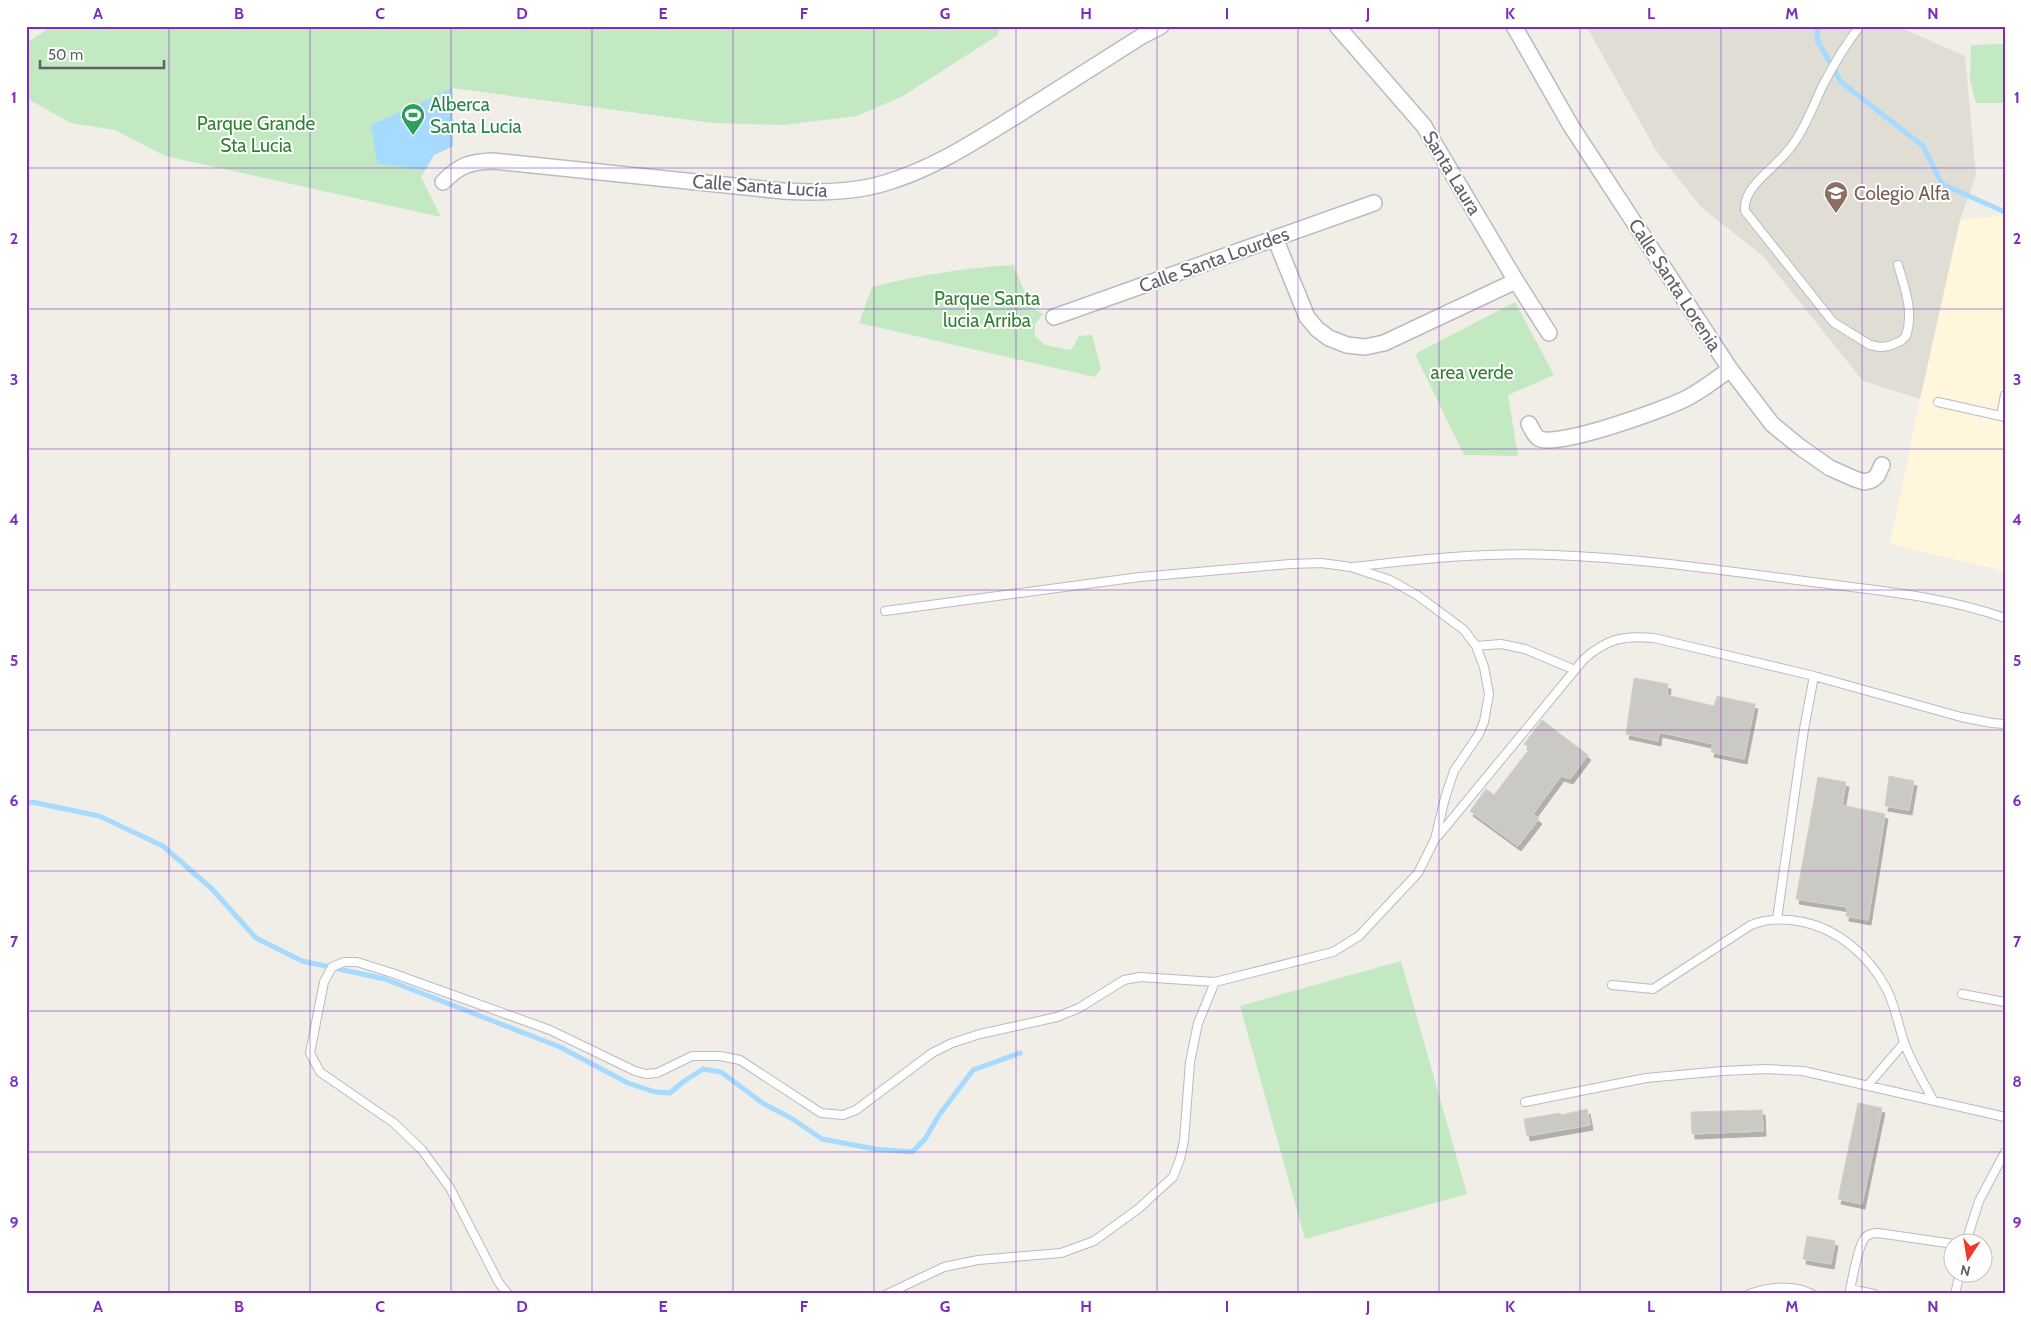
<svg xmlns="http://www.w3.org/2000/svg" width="2031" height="1320" font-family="Cabin,sans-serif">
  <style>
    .commercial { fill: #fff6dc }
    .education { fill: #e0ddd4 }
    .green { fill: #c2e9c1 }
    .water { fill: #a7daff }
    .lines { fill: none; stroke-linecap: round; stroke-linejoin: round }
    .stream { stroke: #a7daff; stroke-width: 5 }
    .building { fill: #cbc9c3; stroke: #d5d0c3; filter: url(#shadow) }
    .lane-casing { stroke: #b8bbc0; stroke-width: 10 }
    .street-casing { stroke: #b8bbc0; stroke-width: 18 }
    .lane { stroke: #fff; stroke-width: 8 }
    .street { stroke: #fff; stroke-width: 15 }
    .grid { fill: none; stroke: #7b2cbf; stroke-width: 1; stroke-opacity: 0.55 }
    .labels { text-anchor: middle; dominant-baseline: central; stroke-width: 4; stroke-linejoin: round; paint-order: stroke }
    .leisure-label { font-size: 19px; fill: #27864d; stroke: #fff; text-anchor: start }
    .park-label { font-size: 19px; fill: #308332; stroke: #fff }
    .street-label { font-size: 19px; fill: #5d6267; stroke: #fff }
    .education-label { font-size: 19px; fill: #785e54; stroke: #fff; text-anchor: start }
    .neatline { fill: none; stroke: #7b2cbf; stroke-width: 2 }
    .grid-label { font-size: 16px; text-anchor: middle; font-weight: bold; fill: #7b2cbf }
  </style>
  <defs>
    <filter id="shadow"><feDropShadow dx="3" dy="5" stdDeviation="0" flood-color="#0004"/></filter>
  </defs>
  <rect width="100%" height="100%" fill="#f0eee6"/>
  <!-- commercial -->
  <path class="commercial" d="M2005 215V571L1890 544 1920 399 1960 220Z"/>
  <!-- education -->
  <path class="education" d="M1586 26H1897L1965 56 1976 175 1960 220 1920 399 1863 381 1763 256 1702 208 1657 152Z"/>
  <!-- green -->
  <path class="green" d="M53 26H1000L998 35 903 96 857 116 783 125 712 123 453 88V146L434 155 421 177 441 217 165 156 115 130 71 123 26 98V43Z
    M2005 44V103H1976L1970 80 1971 45Z
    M1013 265 1032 308 1043 314 1035 324V336L1045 345 1071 350 1079 336 1092 335 1101 369 1095 377 859 323 872 287C919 275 964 268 1013 265Z
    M1515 302 1554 375 1508 395 1518 456 1464 455 1415 354Z
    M1401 961 1467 1194 1305 1239 1240 1006Z"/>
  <!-- water -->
  <path class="water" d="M452 88 453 146 434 155 425 170 377 164 371 125Z"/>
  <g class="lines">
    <!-- stream -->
    <path class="stream" d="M1816 26 1818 32 1817 40 1841 82 1923 146 1942 184 2005 212
      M26 804 32 802 99 816 163 846 212 889 256 938 302 961 385 979 560 1047 628 1083 655 1092 670 1093 683 1082 703 1069 721 1072 764 1104 791 1118 822 1139 875 1149 912 1152 925 1139 939 1115 973 1070 1020 1053"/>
  </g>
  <!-- building -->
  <path class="building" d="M1634 678 1668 684 1667 695 1714 706 1717 696 1755 704 1744 759 1711 752 1713 744 1659 732 1658 741 1626 734Z
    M1542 720 1588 755 1570 779 1561 776 1533 814 1539 819 1518 846 1470 811 1486 789 1494 795 1530 748 1524 744Z
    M1889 776 1914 781 1909 810 1885 806Z
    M1818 777 1846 782 1842 805 1885 814 1868 920 1846 916 1847 907 1796 899Z
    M1858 1103 1882 1108 1862 1204 1838 1199Z
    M1587 1109 1590 1125 1527 1136 1524 1119 1560 1113 1561 1115Z
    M1762 1110 1763 1131 1692 1134 1691 1112Z
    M1807 1236 1835 1241 1831 1264 1803 1259Z"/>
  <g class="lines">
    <!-- lane casing -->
    <g class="lane-casing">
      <path id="lane" d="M1860 26C1845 45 1834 64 1823 85 1812 108 1803 134 1786 153 1773 169 1742 188 1745 211L1833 322 1870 345 1880 347 1889 346 1901 341 1906 336C1914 312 1905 289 1898 265
        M1938 402 2005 417
        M2001 416 2005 395
        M1353 567C1419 559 1486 552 1553 555 1637 558 1721 570 1805 581 1872 590 1940 595 2005 618
        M1476 646 1501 644 1525 649 1575 670
        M1814 676 1961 717 1992 723 2005 724
        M1438 836 1584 659C1607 639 1623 635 1654 638L1814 676 1804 729 1777 919
        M1612 985 1653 989 1751 925C1768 918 1784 918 1803 922 1838 929 1869 956 1886 988 1895 1005 1898 1024 1904 1042 1911 1062 1923 1081 1933 1100
        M1962 994 2005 1002
        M1868 1085 1904 1043
        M1525 1102 1646 1078 1723 1071 1766 1069 1803 1071 2005 1117
        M1966 1242 1979 1201 2005 1152
        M1850 1289 1874 1294
        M508 1294 499 1283 450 1188 422 1150 394 1123 320 1072 310 1053 324 982 332 967 344 962H357L392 973 550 1030 635 1071 646 1074 657 1073 692 1056H720L740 1060 821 1113 843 1115 856 1110 932 1053 952 1043 980 1034 1057 1017 1079 1008 1124 980 1140 977 1215 982 1333 952 1359 936 1418 873 1435 839 1445 798 1454 771 1479 734 1484 722 1489 694 1484 667 1476 646 1464 630 1417 595 1390 580 1351 567 1321 563 1290 564 1140 577 885 611
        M887 1294 944 1267 978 1260 1061 1253 1094 1241 1138 1209 1173 1177 1180 1159 1184 1141 1190 1062 1198 1023 1215 982
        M1749 1294C1769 1287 1792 1284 1812 1294
        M1849 1294C1853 1279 1856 1252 1864 1239 1867 1234 1872 1233 1878 1233L1954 1244
        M1955 1294 1960 1272"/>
    </g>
    <!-- street casing -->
    <g class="street-casing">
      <path id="street" d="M1337 26 1424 126 1516 281 1549 333
        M1514 26 1571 126 1730 369 1772 424 1800 447 1830 468 1855 479 1864 482 1872 480 1877 476 1882 465
        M443 182C460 165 469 162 493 161L783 191C816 193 852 193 885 183 933 169 974 142 1016 116 1058 89 1100 63 1142 36L1161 26
        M1275 238 1307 317 1317 329 1329 338 1347 345 1365 347 1384 343 1516 281
        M1054 317 1374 203
        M1529 424C1532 429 1535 437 1540 439 1560 447 1663 410 1685 399 1701 391 1715 380 1730 369"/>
    </g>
    <!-- lane -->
    <use href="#lane" class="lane"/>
    <!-- street -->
    <use href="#street" class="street"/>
  </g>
  <!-- grid -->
  <path class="grid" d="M169 26V1294M310 26V1294M451 26V1294M592 26V1294M733 26V1294M874 26V1294M1016 26V1294M1157 26V1294M1298 26V1294M1439 26V1294M1580 26V1294M1721 26V1294M1862 26V1294M26 168H2005M26 309H2005M26 449H2005M26 590H2005M26 730H2005M26 871H2005M26 1011H2005M26 1152H2005"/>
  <!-- icons -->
  <defs>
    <g id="stadium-pin" transform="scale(1.25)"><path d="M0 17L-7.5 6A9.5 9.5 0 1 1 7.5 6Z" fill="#2e9e5b" stroke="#fff"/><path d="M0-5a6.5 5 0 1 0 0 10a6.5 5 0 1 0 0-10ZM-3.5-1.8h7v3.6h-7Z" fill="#fff"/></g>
    <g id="school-pin" transform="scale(1.25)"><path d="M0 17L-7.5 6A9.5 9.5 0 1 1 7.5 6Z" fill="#8d6e63" stroke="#fff"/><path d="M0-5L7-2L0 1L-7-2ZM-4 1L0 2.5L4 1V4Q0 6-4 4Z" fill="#fff"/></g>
  </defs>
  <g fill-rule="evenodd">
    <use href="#stadium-pin" x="413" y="115"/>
    <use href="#school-pin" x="1836" y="193"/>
  </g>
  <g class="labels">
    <!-- leisure labels -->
    <g class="leisure-label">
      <text x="430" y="104">Alberca<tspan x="430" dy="22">Santa Lucia</tspan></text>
    </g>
    <!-- park labels -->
    <g class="park-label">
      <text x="256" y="123">Parque Grande<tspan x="256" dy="22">Sta Lucia</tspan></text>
      <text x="987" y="298">Parque Santa<tspan x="987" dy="22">lucia Arriba</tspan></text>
      <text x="1472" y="372">area verde</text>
    </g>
    <!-- street labels -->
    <g class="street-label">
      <text transform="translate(1452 173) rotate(59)">Santa Laura</text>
      <text transform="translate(760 186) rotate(4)">Calle Santa Lucía</text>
      <text transform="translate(1214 260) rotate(-20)">Calle Santa Lourdes</text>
      <text transform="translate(1675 285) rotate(57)">Calle Santa Lorenia</text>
    </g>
    <!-- education labels -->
    <g class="education-label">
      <text x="1854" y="193">Colegio Alfa</text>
    </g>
  </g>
  <!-- border -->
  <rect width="2031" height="1320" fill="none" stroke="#ffffff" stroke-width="55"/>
  <!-- north arrow -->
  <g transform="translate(1968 1258) rotate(192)"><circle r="24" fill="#ffffff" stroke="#bec0c2"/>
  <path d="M0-4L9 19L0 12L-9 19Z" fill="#f2372a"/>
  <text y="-8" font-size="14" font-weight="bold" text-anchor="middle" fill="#5d6267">N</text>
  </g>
  <!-- scale -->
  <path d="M40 60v8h124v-8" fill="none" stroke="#5d6267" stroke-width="2.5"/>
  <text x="48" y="60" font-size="15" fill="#5d6267" stroke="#ffffff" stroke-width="4" paint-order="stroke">50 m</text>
  <rect x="28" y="28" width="1976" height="1264" class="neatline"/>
  <g class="grid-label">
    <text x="98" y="19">A</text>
    <text x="239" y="19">B</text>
    <text x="380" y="19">C</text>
    <text x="522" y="19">D</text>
    <text x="663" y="19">E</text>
    <text x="804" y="19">F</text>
    <text x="945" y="19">G</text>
    <text x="1086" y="19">H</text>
    <text x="1227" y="19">I</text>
    <text x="1368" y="19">J</text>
    <text x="1510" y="19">K</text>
    <text x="1651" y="19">L</text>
    <text x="1792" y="19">M</text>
    <text x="1933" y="19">N</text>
    <text x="14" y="103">1</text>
    <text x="2017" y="103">1</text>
    <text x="14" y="244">2</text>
    <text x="2017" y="244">2</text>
    <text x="14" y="385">3</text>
    <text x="2017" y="385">3</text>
    <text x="14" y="525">4</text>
    <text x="2017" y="525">4</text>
    <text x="14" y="666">5</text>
    <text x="2017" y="666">5</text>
    <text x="14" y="806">6</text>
    <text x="2017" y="806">6</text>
    <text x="14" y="947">7</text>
    <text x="2017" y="947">7</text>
    <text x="14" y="1087">8</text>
    <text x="2017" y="1087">8</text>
    <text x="14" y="1228">9</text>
    <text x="2017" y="1228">9</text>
    <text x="98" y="1312">A</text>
    <text x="239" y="1312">B</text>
    <text x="380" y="1312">C</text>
    <text x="522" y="1312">D</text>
    <text x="663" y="1312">E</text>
    <text x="804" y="1312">F</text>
    <text x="945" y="1312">G</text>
    <text x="1086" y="1312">H</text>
    <text x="1227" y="1312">I</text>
    <text x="1368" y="1312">J</text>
    <text x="1510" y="1312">K</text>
    <text x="1651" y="1312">L</text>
    <text x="1792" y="1312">M</text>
    <text x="1933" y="1312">N</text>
  </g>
</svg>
